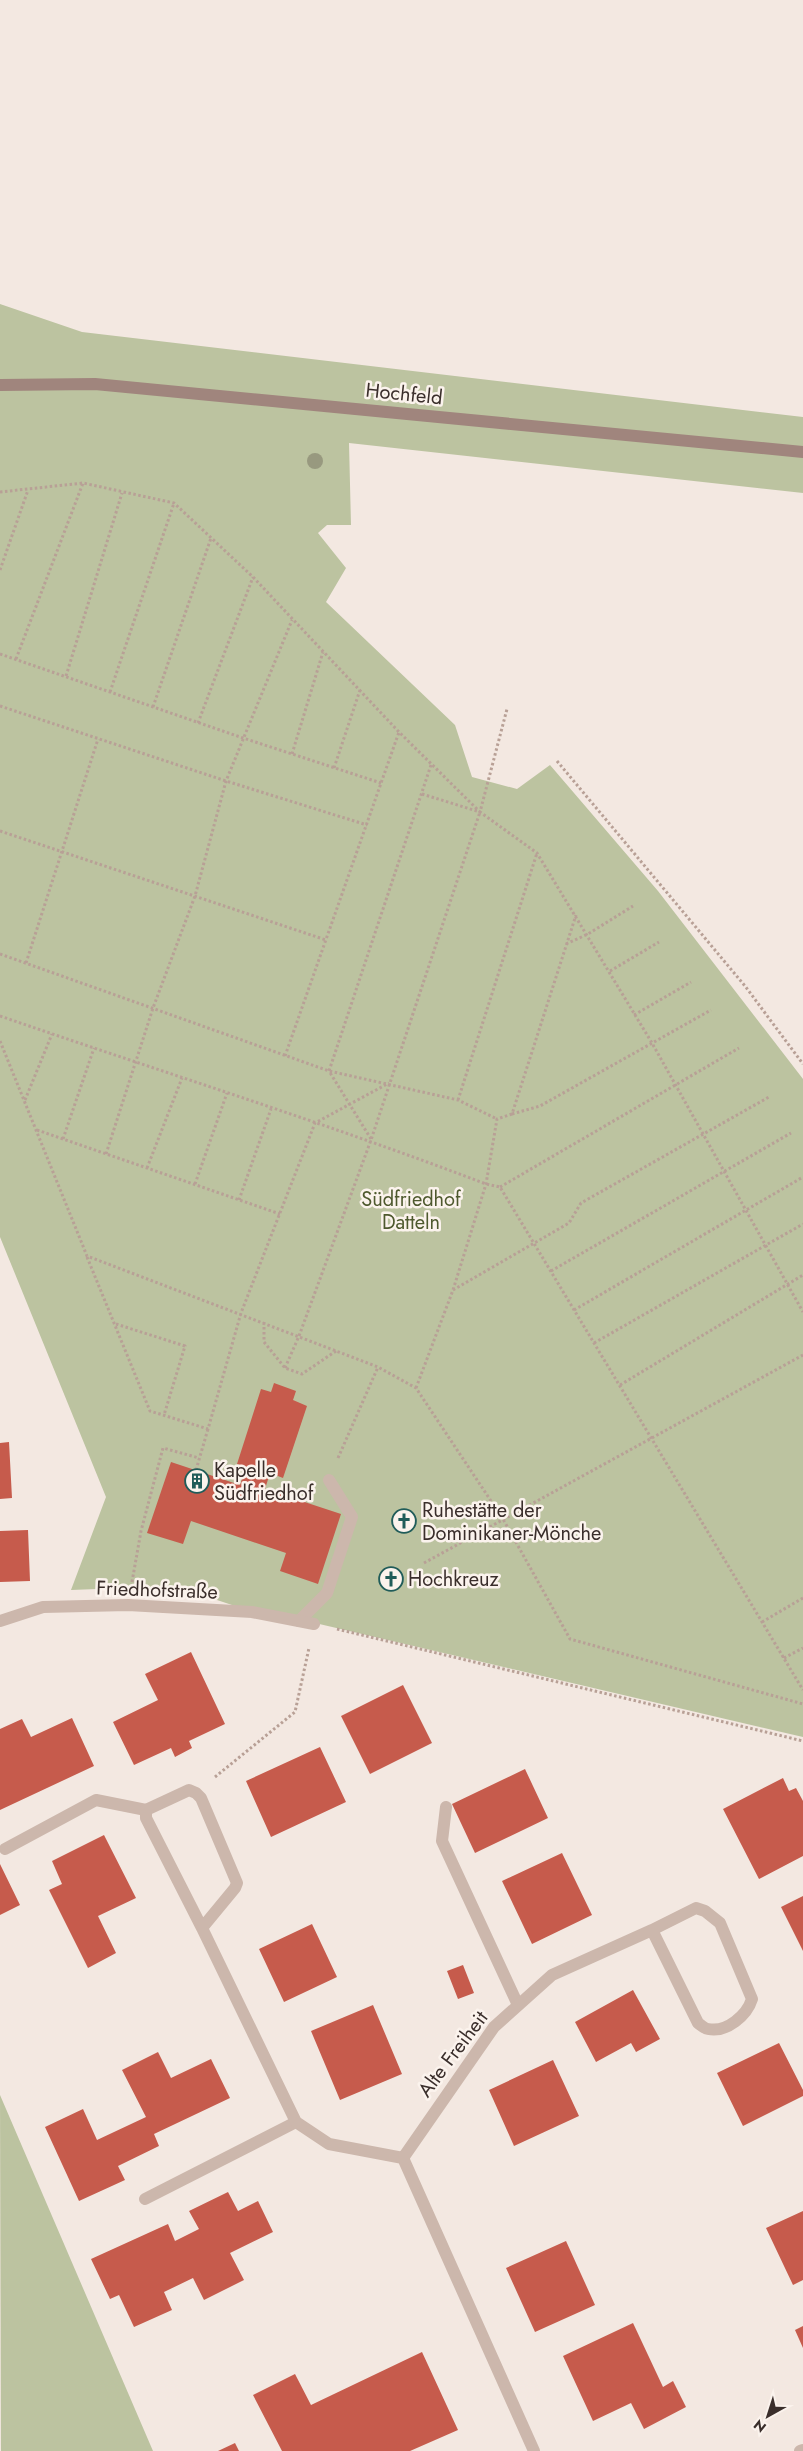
<svg xmlns="http://www.w3.org/2000/svg" width="803" height="2451" font-family="Jost,sans-serif">
  <style>
    .green { fill: #bcc3a0 }
    .building { fill: #c65b4c }
    .lines { fill: none; stroke-linecap: round; stroke-linejoin: round }
    .path { stroke: #b8a096; stroke-width: 3; stroke-dasharray: 2.5 2.5; stroke-linecap: butt }
    .lane { stroke: #ccb7ac; stroke-width: 12 }
    .street { stroke: #ccb7ac; stroke-width: 12 }
    .secondary { stroke: #a0857d; stroke-width: 12 }
    .tree { fill: #98997f }
    .labels { text-anchor: middle; dominant-baseline: central; stroke-width: 5; stroke-linejoin: round; paint-order: stroke }
    .street-label { font-size: 20px; fill: #3a2e2b; stroke: #fbf3ed }
    .park-label { font-size: 20px; fill: #4e592e; stroke: #fbf3ed }
    .poi-label { font-size: 20px; fill: #3a2e2b; stroke: #fbf3ed; text-anchor: start }
  </style>
  <rect width="100%" height="100%" fill="#f3e8e1"/>
  <!-- green -->
  <path class="green" d="M0 304 82 332 803 417V493L349 443 351 525H327L318 533 346 568 326 602 455 725 472 777 517 789 550 765 658 891 803 1079V1737L315 1623 253 1612 175 1586 71 1590 106 1497 0 1237Z
    M0 2095 153 2451H1Z"/>
  <!-- building -->
  <path class="building" d="M274 1383 296 1391 293 1400 307 1406 283 1478 270 1473 265 1489 341 1514 318 1584 280 1571 286 1553 191 1521 183 1544 147 1533 171 1462 240 1485 246 1467 237 1464 261 1389 271 1392Z
    M9 1442 12 1498 0 1499V1443Z
    M28 1530 30 1581 0 1582V1531Z
    M191 1652 225 1724 189 1741 192 1748 175 1757 171 1748 134 1765 113 1722 158 1700 145 1674Z
    M403 1685 432 1743 370 1774 341 1716Z
    M72 1718 94 1766 0 1810V1729L22 1719 31 1737Z
    M320 1747 346 1802 271 1837 246 1781Z
    M525 1769 548 1818 475 1853 452 1804Z
    M783 1778 789 1791 796 1788 803 1801V1856L759 1879 723 1809Z
    M104 1835 136 1898 98 1916 116 1953 88 1968 49 1890 62 1884 52 1861Z
    M562 1853 592 1915 532 1944 502 1881Z
    M0 1864 20 1905 0 1915Z
    M803 1896V1951L781 1907Z
    M312 1924 337 1977 284 2002 259 1949Z
    M463 1965 474 1993 458 1999 447 1971Z
    M633 1990 660 2039 636 2052 631 2043 596 2062 575 2022Z
    M373 2005 402 2074 340 2100 311 2031Z
    M779 2043 803 2090V2096L743 2126 717 2073Z
    M158 2052 171 2078 211 2059 230 2098 154 2134 159 2146 118 2166 125 2180 79 2201 45 2127 83 2109 97 2140 146 2117 122 2070Z
    M553 2060 579 2116 514 2146 489 2090Z
    M228 2192 238 2211 258 2201 273 2232 230 2253 244 2280 204 2300 193 2278 164 2292 172 2310 134 2327 119 2295 110 2299 91 2259 168 2224 175 2241 199 2229 189 2211Z
    M803 2211V2280L793 2285 766 2228Z
    M566 2241 595 2305 535 2332 506 2268Z
    M633 2323 663 2387 673 2381 686 2407 644 2429 631 2403 593 2421 563 2356Z
    M803 2326V2348L795 2330Z
    M422 2352 458 2430 410 2451H282L253 2395 295 2374 311 2405Z
    M235 2443 239 2451H218Z"/>
  <g class="lines">
    <!-- path -->
    <path class="path" d="M0 492 83 483 174 503 253 577 399 732 480 812 507 709
      M0 570 28 490
      M0 654 243 738 381 783
      M16 659 83 483
      M66 676 122 493
      M110 692 174 503
      M0 706 226 781 367 825
      M153 707 211 538
      M198 723 253 577
      M292 754 323 652
      M557 761 745 986 803 1064
      M334 768 360 690
      M422 794 480 812 537 853 652 1043 803 1312
      M0 831 326 940
      M566 944 588 934 633 906
      M0 954 329 1071 458 1100 497 1119
      M26 963 98 739
      M610 971 659 942
      M634 1015 691 982
      M0 1016C162 1072 326 1123 486 1184L500 1187 803 1690
      M0 1041 87 1256 378 1367 416 1388 503 1519 570 1639 803 1704
      M285 1056 399 732
      M25 1100 52 1034
      M458 1100 537 853
      M512 1114 540 1106 711 1010
      M37 1130 280 1214
      M63 1139 94 1048
      M371 1139 329 1071 431 765
      M106 1154 153 1008 195 896 226 781 292 620
      M147 1168 182 1078
      M195 1184 227 1093
      M500 1187 739 1048
      M239 1200 271 1109
      M87 1257 150 1411 208 1429 241 1313 315 1123 389 1083
      M551 1271 791 1133
      M453 1290 569 1223 581 1203 769 1097
      M574 1310 803 1177
      M264 1322V1342L285 1368 302 1374 336 1351
      M116 1324 185 1346 164 1415
      M594 1343 803 1224
      M285 1368 299 1336 371 1140 480 812
      M620 1385 803 1275
      M416 1388 453 1290 486 1184 497 1119 512 1114 576 915
      M338 1458 378 1367
      M196 1470 208 1429
      M424 1563 803 1355
      M132 1582 141 1531 163 1448 199 1458
      M762 1622 803 1598
      M337 1629 803 1741
      M784 1658 803 1648
      M215 1777 295 1712 309 1648"/>
    <!-- lane -->
    <path class="lane" d="M299 1621 327 1593 352 1517 329 1480
      M446 1807 442 1841 518 2005
      M5 1849 96 1800 146 1810
      M145 2199 296 2122"/>
    <!-- street -->
    <path class="street" d="M0 1621 43 1607 128 1605 252 1612 314 1624
      M189 1790 196 1793 201 1798 237 1883 235 1888 202 1928 146 1818V1810Z
      M696 1908 705 1911 720 1923 752 1999C747 2015 727 2033 708 2029 705 2029 701 2025 698 2023L652 1930Z
      M202 1928 296 2122 329 2144 403 2158
      M403 2158 494 2027 552 1975 652 1930
      M403 2158 534 2451
      M800 2451 803 2450"/>
    <!-- secondary -->
    <path class="secondary" d="M0 385 95 384 803 452"/>
  </g>
  <!-- trees -->
  <circle class="tree" cx="315" cy="461" r="8"/>
  <!-- icons -->
  <defs>
    <g id="building-ring" transform="scale(1.25)"><circle r="9.5" fill="#fbf3ed" stroke="#205c59" stroke-width="1.5"/><path d="M-4-6H4V6H1V3H-1V6H-4ZM-2.5-4.3h1.7v1.8h-1.7ZM.8-4.3h1.7v1.8H.8ZM-2.5-1h1.7V.8h-1.7ZM.8-1h1.7V.8H.8Z" fill="#205c59"/></g>
    <g id="church-ring" transform="scale(1.25)"><circle r="9.5" fill="#fbf3ed" stroke="#205c59" stroke-width="1.5"/><path d="M-1.2-6h2.4v3.5h3.3v2.4h-3.3V6h-2.4V-.1h-3.3v-2.4h3.3Z" fill="#205c59"/></g>
  </defs>
  <g fill-rule="evenodd">
    <use href="#building-ring" x="197" y="1481"/>
    <use href="#church-ring" x="404" y="1521"/>
    <use href="#church-ring" x="391" y="1579"/>
  </g>
  <g class="labels">
    <!-- street labels -->
    <g class="street-label">
      <text transform="translate(404 394) rotate(6)">Hochfeld</text>
      <text transform="translate(157 1590) rotate(2)">Friedhofstraße</text>
      <text transform="translate(453 2054) rotate(-53)">Alte Freiheit</text>
    </g>
    <!-- park labels -->
    <g class="park-label">
      <text x="411" y="1199">Südfriedhof<tspan x="411" dy="23">Datteln</tspan></text>
    </g>
    <!-- poi labels -->
    <g class="poi-label">
      <text x="214" y="1470">Kapelle<tspan x="214" dy="23">Südfriedhof</tspan></text>
      <text x="422" y="1510">Ruhestätte der<tspan x="422" dy="23">Dominikaner-Mönche</tspan></text>
      <text x="408" y="1579">Hochkreuz</text>
    </g>
  </g>
  <!-- north arrow -->
  <g transform="translate(768 2416) rotate(219)" stroke="#fbf3ed" stroke-width="4" paint-order="stroke">
  <path d="M0-4L9 19L0 12L-9 19Z" fill="#3a2e2b"/>
  <text y="-8" font-size="14" font-weight="bold" text-anchor="middle" fill="#3a2e2b">N</text>
  </g>
</svg>
